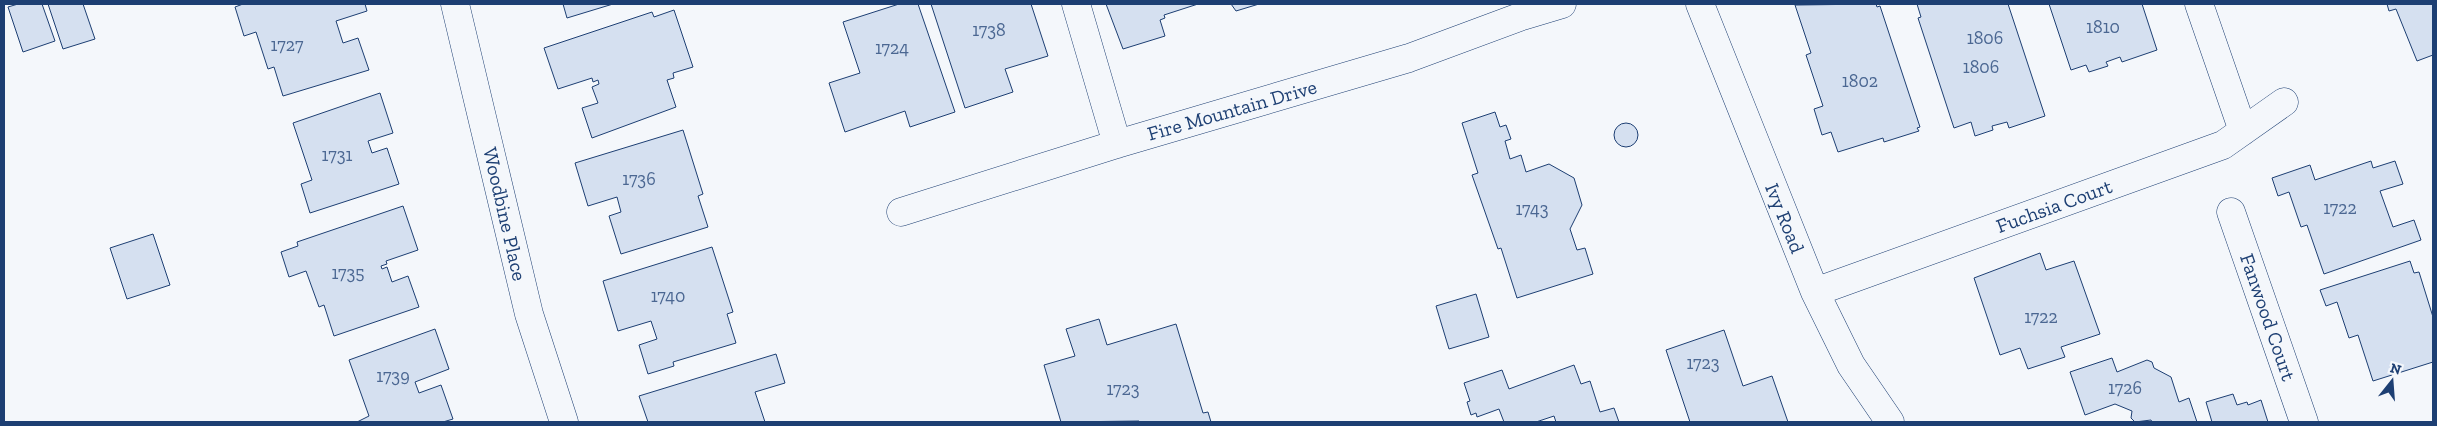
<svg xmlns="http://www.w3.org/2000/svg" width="2437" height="426" font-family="'Zilla Slab',serif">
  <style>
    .building { fill: #d5e0f0; stroke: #1d3f73 }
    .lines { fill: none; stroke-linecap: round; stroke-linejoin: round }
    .minor-casing { stroke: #1d3f73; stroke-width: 29 }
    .minor { stroke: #f4f7fb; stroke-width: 28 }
    .labels { text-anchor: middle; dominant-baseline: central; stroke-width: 4; stroke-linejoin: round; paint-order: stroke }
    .number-label { font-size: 18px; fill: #4b6792 }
    .street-label { font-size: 20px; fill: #1d3f73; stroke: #f4f7fb }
  </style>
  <rect width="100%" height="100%" fill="#f4f7fb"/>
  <!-- building -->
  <path class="building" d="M18 4H42L55 41 23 52 8 7Z
    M48 4H83L95 39 63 49Z
    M243 4H365L367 11 336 21 343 43 358 38 369 70 283 96 274 67 268 69 256 32 244 36 235 7Z
    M563 4H613L567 18Z
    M899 4H918L955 112 910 127 905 111 845 132 829 83 860 73 843 22Z
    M931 4H1031L1048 56 1005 69 1013 92 965 108Z
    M1106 4H1198L1164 15 1165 18 1160 20 1165 36 1123 49Z
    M1231 4H1259L1236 11Z
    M1876 4 1877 7 1880 6 1920 127 1917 128 1919 131 1884 142 1883 138 1838 152 1831 132 1822 135 1814 109 1823 106 1806 55 1811 53 1795 5Z
    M1917 4H2008L2045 116 2009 128 2007 122 1992 126 1993 130 1975 136 1971 122 1954 128 1918 18 1921 17Z
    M2049 4H2142L2157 50 2122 62 2120 57 2106 62 2108 66 2089 72 2086 65 2071 70Z
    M2387 4H2433V55L2417 61 2396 9 2389 11Z
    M674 10 693 67 673 73 674 78 667 80 676 107 592 138 582 108 598 103 592 87 599 84 598 80 593 82 592 78 558 89 544 48 652 12 654 17Z
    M380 93 393 133 368 141 372 153 387 148 399 184 310 213 301 184 312 180 293 123Z
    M1495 112 1500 127 1506 125 1511 139 1505 141 1510 159 1521 155 1526 172 1549 164 1574 178 1582 205 1570 229 1577 250 1585 248 1593 274 1517 298 1501 248 1498 249 1472 175 1478 173 1462 123Z
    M1614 135a12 12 0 1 1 24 0a12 12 0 1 1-24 0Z
    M683 130 703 194 698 196 708 227 621 254 609 216 621 212 617 197 588 206 575 163Z
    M2371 161 2373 168 2395 161 2403 184 2380 191 2393 227 2414 220 2421 240 2324 274 2307 225 2301 227 2289 192 2278 196 2272 178 2310 165 2315 180Z
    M403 206 418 250 386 261 387 264 381 266 382 269 387 267 392 282 408 276 419 307 334 336 324 305 319 307 306 271 289 277 281 252 298 246 297 242Z
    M153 234 170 285 127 299 110 248Z
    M712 247 733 312 727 314 736 343 673 362 674 366 648 374 639 345 657 339 651 321 618 331 603 281Z
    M2040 253 2046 270 2074 261 2100 334 2061 347 2065 357 2028 369 2020 348 2000 355 1974 278Z
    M2410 261 2414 273 2419 272 2433 317V362L2373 381 2358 335 2349 338 2337 302 2326 306 2320 290Z
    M1476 294 1489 337 1449 349 1436 306Z
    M1099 319 1107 345 1176 324 1203 413 1208 412 1211 422H1140L1139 421 1061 422 1044 365 1075 356 1066 329Z
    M435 329 449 369 415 382 419 393 441 385 453 419 443 422H357L369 416 349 360Z
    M1724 330 1743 386 1772 376 1788 422H1690L1666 350Z
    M776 354 785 383 755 392 765 422H648L639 396Z
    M2112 358 2117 372 2147 360 2152 362 2154 368 2171 377 2179 402 2189 398 2197 422H2152L2151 420 2135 422 2131 418 2132 411 2115 404 2085 415 2070 372Z
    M1574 365 1581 384 1590 381 1600 412 1614 408 1619 422H1556L1554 416 1536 422H1504L1499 409 1477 417 1476 413 1471 415 1467 402 1470 401 1464 383 1502 370 1509 389Z
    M2233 394 2237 405 2247 402 2248 405 2261 400 2268 422H2212L2206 402Z"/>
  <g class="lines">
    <!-- minor casing -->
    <g class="minor-casing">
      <path id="minor" d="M455 4 529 314 564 422
        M1076 4 1117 144
        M1700 4 1815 292 1851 365 1890 422
        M2199 4 2243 131
        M901 212 1117 144 1409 58 1522 16 1562 4
        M2231 212 2304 422
        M1815 292 2223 145 2284 102"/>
    </g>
    <!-- minor -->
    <use href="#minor" class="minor"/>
  </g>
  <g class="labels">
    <!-- number labels -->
    <g class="number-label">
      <text x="2103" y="27">1810</text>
      <text x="989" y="30">1738</text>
      <text x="1985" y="38">1806</text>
      <text x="287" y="45">1727</text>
      <text x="892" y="48">1724</text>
      <text x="1981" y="67">1806</text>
      <text x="1860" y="81">1802</text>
      <text x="337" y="155">1731</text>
      <text x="639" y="179">1736</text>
      <text x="2340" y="208">1722</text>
      <text x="1532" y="209">1743</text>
      <text x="348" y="273">1735</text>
      <text x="668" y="296">1740</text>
      <text x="2041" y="317">1722</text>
      <text x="1703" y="363">1723</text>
      <text x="393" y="376">1739</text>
      <text x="2125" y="388">1726</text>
      <text x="1123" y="389">1723</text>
    </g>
    <!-- street labels -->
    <g class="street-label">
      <text transform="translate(1232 110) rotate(-16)">Fire Mountain Drive</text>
      <text transform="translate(2054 206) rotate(-20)">Fuchsia Court</text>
      <text transform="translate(505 214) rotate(77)">Woodbine Place</text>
      <text transform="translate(1785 218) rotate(68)">Ivy Road</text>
      <text transform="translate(2268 317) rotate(71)">Fanwood Court</text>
    </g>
  </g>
  <!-- border -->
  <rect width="2437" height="426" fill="none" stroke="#1d3f73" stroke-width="10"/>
  <!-- north arrow -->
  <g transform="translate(2392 381) rotate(17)" stroke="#f4f7fb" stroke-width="4" paint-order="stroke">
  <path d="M0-4L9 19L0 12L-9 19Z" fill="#1d3f73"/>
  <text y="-8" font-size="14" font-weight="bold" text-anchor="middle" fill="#1d3f73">N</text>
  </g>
</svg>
